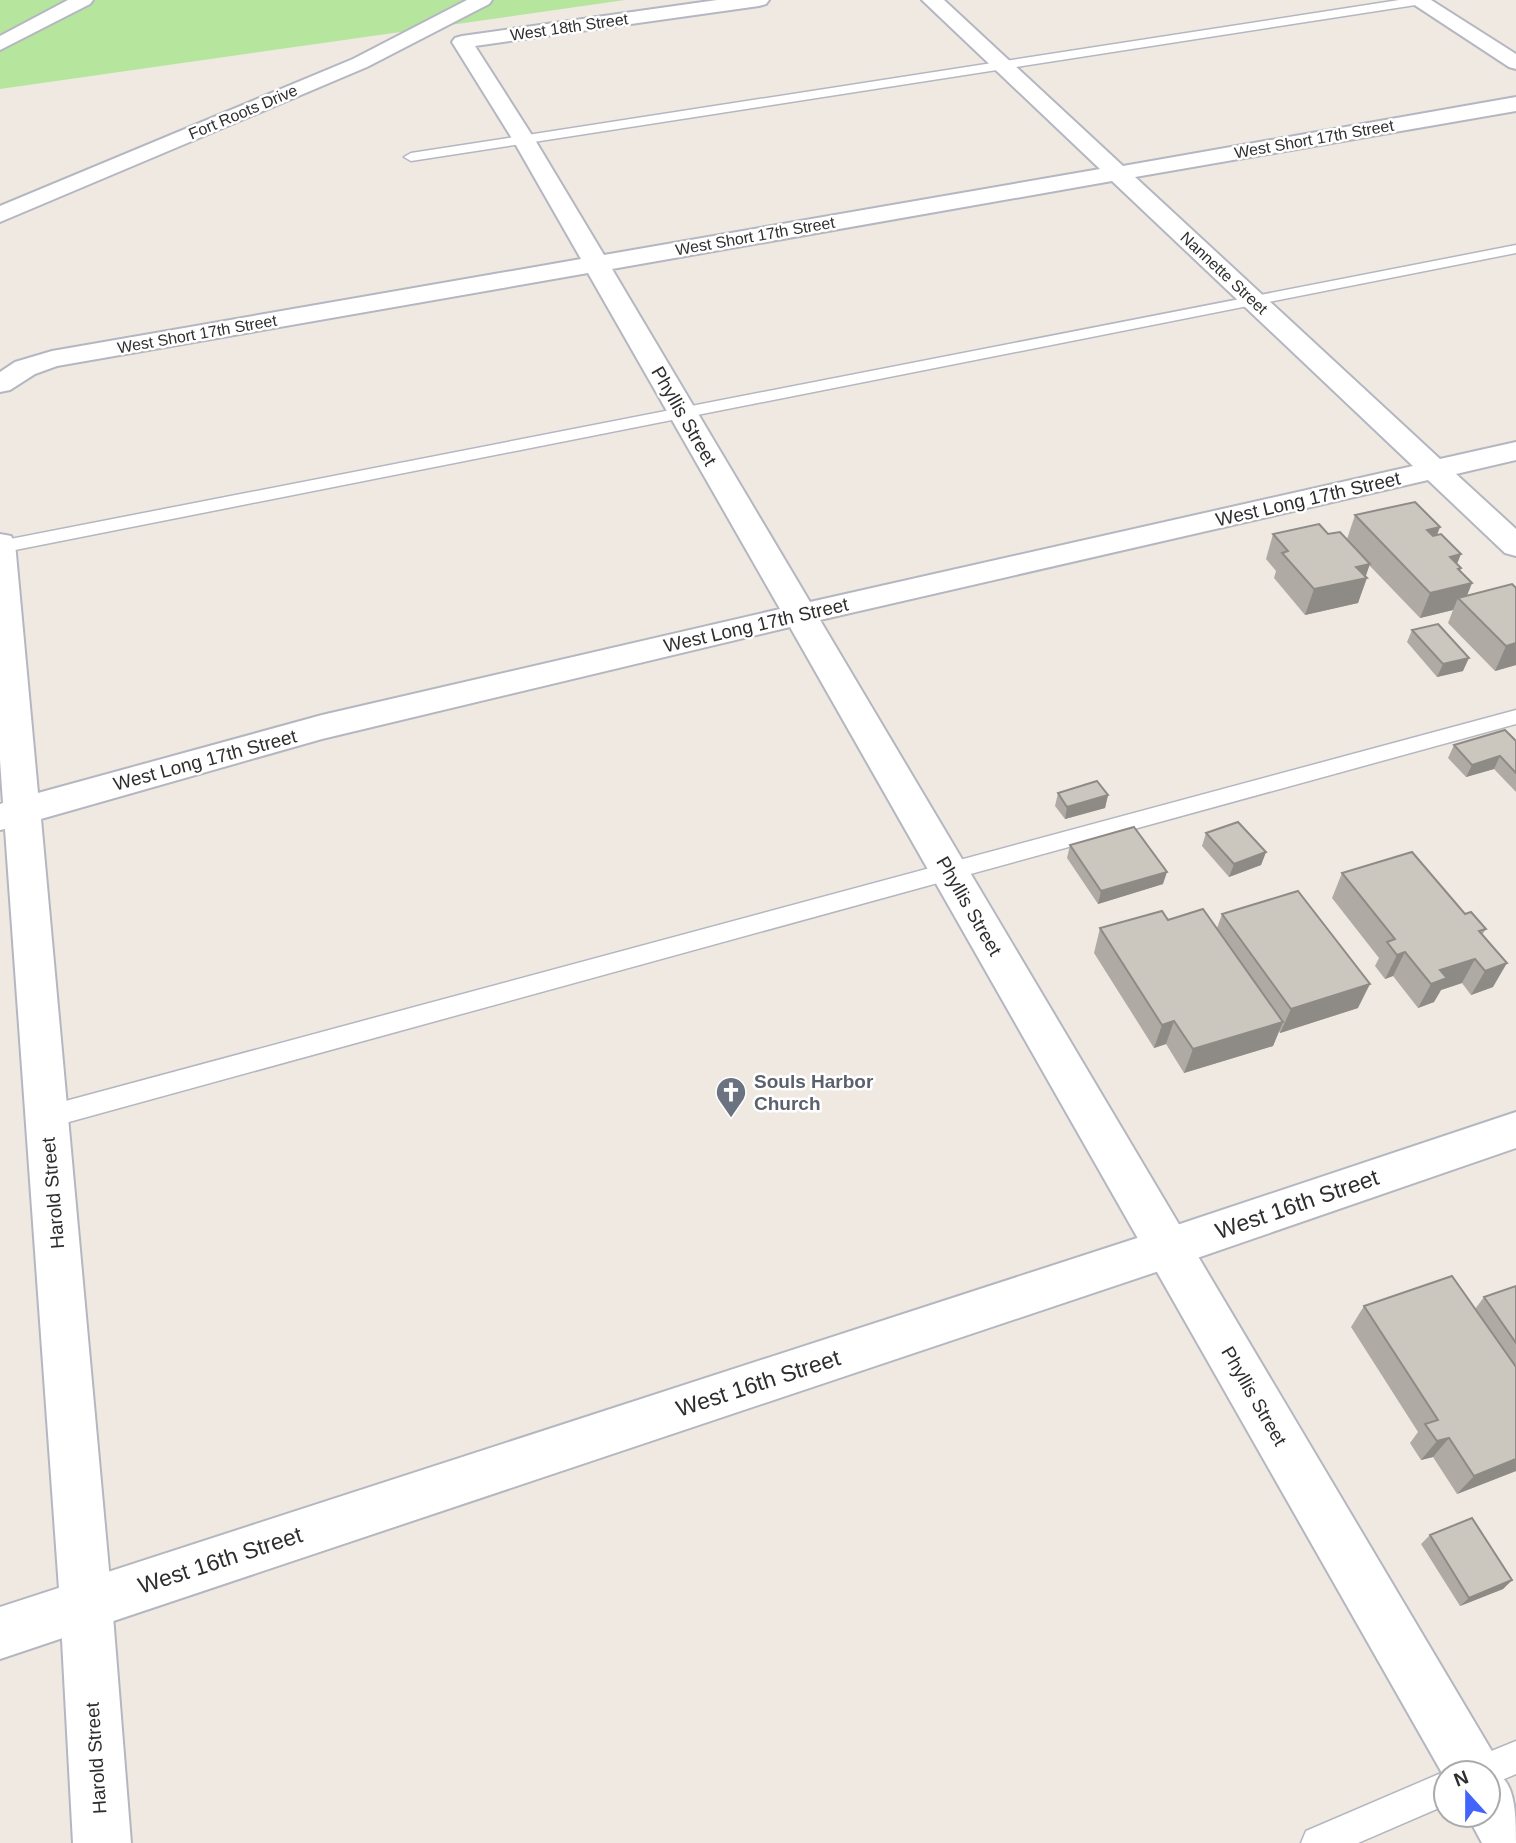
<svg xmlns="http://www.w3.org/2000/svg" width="1516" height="1843" font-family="Arial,sans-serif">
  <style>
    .green { fill: #b6e59e }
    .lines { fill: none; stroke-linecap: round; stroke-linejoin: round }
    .lane-casing { stroke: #b4b7c1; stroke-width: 3 }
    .street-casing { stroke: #b4b7c1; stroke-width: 4 }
    .secondary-casing { stroke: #b4b7c1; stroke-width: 4 }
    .lane { fill: #fff; fill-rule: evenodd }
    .street { fill: #fff; fill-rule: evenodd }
    .secondary { fill: #fff; fill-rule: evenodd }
    .wall { fill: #afaba4 }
    .shaded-wall { fill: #8e8b86 }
    .building { fill: #cbc7bf; stroke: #8e8b86; stroke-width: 2 }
    .labels { text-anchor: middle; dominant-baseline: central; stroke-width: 5; stroke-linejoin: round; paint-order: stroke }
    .far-street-label { font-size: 16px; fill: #2e2e2e; stroke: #fff }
    .street-label { font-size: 19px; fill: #2e2e2e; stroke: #fff }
    .worship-label { font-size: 19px; font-weight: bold; fill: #5b616d; stroke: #fff; text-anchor: start }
    .near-street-label { font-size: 23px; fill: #2e2e2e; stroke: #fff }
  </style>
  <rect width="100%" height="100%" fill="#efe9e1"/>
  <!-- green -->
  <path class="green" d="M0 0H625L0 89Z"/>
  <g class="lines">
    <!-- lane casing -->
    <g class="lane-casing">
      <path id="lane" d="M1399 0H1428L1422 4 411 161 404 157 411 153Z
        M1516 245V253L0 553V541Z
        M1516 710V724L47 1128 38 1124 34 1117 38 1110 47 1106Z
        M1516 1741V1774L1488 1786V1773H1463L1467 1761Z
        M1446 1771 1450 1773H1446V1805L1358 1843H1301L1306 1831Z"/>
    </g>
    <!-- street casing -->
    <g class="street-casing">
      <path id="street" d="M68 0H93L90 4 0 50V36Z
        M467 0H492L489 4 367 67 0 222V206L353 59Z
        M717 0H769L766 4 759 6 475 46 535 140 604 255 1100 169 922 0H944L1123 166 1516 97V111L1135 177 1440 459 1516 442V460L1456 474 1516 529V556L1505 553 1428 480 820 620 1493 1753 1500 1776C1516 1786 1516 1821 1516 1843H1482L1467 1815H1488V1773H1446V1780L790 627 322 739 41 819 112 1603 131 1843H73L60 1603 5 829 0 830V804L3 803 0 760V534L11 536 15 543 38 793 322 715 780 609 588 273 57 366 35 374 10 390 0 392V372L15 362 52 351 581 259 513 140 452 42 455 38 462 36ZM1112 181 1413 466 810 602 612 269Z
        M1407 0H1431L1516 54V69L1509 67Z"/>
    </g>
    <!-- secondary casing -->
    <g class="secondary-casing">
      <path id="secondary" d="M1516 1112V1148L1168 1268 0 1659V1607L1168 1228Z"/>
    </g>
    <!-- lane -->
    <use href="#lane" class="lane"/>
    <!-- street -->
    <use href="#street" class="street"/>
    <!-- secondary -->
    <use href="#secondary" class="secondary"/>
  </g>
  <!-- wall -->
  <path class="wall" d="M1355 515 1440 527 1437 535 1457 564 1461 568 1460 571 1472 583 1467 595 1516 588V665L1495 671 1448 623 1453 610 1420 618 1369 565 1358 603 1305 615 1274 578 1276 571 1266 559 1273 534H1328L1347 539Z
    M1412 630 1463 671 1437 677 1407 642Z
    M1516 741V792L1494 769 1466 777 1448 758 1454 745Z
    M1058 793 1108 795 1105 808 1065 819 1055 806Z
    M1206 833 1266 852 1261 865 1229 877 1202 846Z
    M1070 845 1163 884 1098 904 1067 858Z
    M1342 873 1465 914 1486 929 1482 935 1493 987 1471 995 1462 983 1441 990 1434 1002 1418 1008 1393 976 1385 979 1375 966 1379 958 1332 898Z
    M1222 914 1358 1008 1280 1033 1279 1031 1273 1046 1184 1073 1166 1044 1154 1048 1094 953 1100 928 1168 920 1217 928Z
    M1516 1286V1471L1457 1494 1433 1457 1421 1460 1410 1443 1418 1432 1351 1327 1364 1306 1475 1309 1484 1297Z
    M1430 1535 1512 1580 1503 1589 1460 1606 1421 1544Z"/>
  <!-- shaded-wall -->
  <path class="shaded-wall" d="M1440 527 1430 552 1427 530Z
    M1461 554 1451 579 1450 557Z
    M1370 564 1365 578H1367L1358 603 1305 615 1314 589 1356 567Z
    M1472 583 1464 603 1458 598 1453 610 1420 618 1430 593Z
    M1516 643V665L1495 671 1506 646Z
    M1469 658 1463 671 1437 677 1443 664Z
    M1500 756 1494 769 1466 777 1472 765Z
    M1108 795 1105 808 1065 819 1067 807Z
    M1266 852 1261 865 1229 877 1234 864Z
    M1167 872 1163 884 1098 904 1101 891Z
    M1405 952 1393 976 1385 979 1397 955Z
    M1475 959 1462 983 1441 990 1434 1002 1418 1008 1431 984 1440 970Z
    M1507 963 1493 987 1471 995 1485 971Z
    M1370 984 1358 1008 1280 1033 1291 1009Z
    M1174 1021 1166 1044 1154 1048 1162 1025Z
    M1283 1022 1273 1046 1184 1073 1193 1049Z
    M1449 1438 1433 1457 1421 1460 1437 1441Z
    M1516 1459V1471L1457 1494 1474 1476Z
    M1512 1580 1503 1589 1460 1606 1469 1598Z"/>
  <!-- building -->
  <path class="building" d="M1415 502 1440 527 1427 530 1433 536 1441 534 1461 554 1450 557 1461 568 1458 569 1472 583 1430 593 1355 515Z
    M1319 524 1328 534 1340 532 1370 564 1356 567 1367 578 1314 589 1282 553 1288 551 1273 534Z
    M1512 584 1516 588V643L1506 646 1458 598Z
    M1438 624 1469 658 1443 664 1412 630Z
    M1505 730 1516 741V773L1500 756 1472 765 1454 745Z
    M1097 781 1108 795 1067 807 1058 793Z
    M1238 822 1266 852 1234 864 1206 833Z
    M1134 827 1167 872 1101 891 1070 845Z
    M1412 852 1465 914 1471 912 1486 929 1479 931 1507 963 1485 971 1475 959 1440 970 1447 978 1431 984 1405 952 1397 955 1387 942 1395 939 1342 873Z
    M1298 891 1370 984 1291 1009 1222 914Z
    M1203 909 1283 1022 1193 1049 1174 1021 1162 1025 1100 928 1162 911 1168 920Z
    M1452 1276 1516 1367V1459L1474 1476 1449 1438 1437 1441 1425 1424 1438 1420 1364 1306Z
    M1516 1286V1343L1484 1297Z
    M1472 1518 1512 1580 1469 1598 1430 1535Z"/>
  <!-- icons -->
  <defs>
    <g id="church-pin" transform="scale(1.575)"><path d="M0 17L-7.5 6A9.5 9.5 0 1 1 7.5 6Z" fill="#6b7280" stroke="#fff"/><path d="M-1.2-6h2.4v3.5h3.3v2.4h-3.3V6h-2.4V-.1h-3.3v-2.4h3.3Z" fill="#fff"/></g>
  </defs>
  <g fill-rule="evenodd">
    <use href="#church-pin" x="731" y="1092"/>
  </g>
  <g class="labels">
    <!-- far-street labels -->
    <g class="far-street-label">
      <text transform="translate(569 27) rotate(-8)">West 18th Street</text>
      <text transform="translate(243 112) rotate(-23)">Fort Roots Drive</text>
      <text transform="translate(1314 139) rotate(-10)">West Short 17th Street</text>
      <text transform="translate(755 236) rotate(-10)">West Short 17th Street</text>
      <text transform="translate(1224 273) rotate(43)">Nannette Street</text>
      <text transform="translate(197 334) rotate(-10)">West Short 17th Street</text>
    </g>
    <!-- street labels -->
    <g class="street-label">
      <text transform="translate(684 416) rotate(60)">Phyllis Street</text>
      <text transform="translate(1308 499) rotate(-13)">West Long 17th Street</text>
      <text transform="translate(756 625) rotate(-13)">West Long 17th Street</text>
      <text transform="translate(205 760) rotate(-15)">West Long 17th Street</text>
      <text transform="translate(969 906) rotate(60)">Phyllis Street</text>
      <text transform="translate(53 1193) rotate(-95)">Harold Street</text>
      <text transform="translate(1254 1396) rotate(60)">Phyllis Street</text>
      <text transform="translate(96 1758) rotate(-94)">Harold Street</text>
    </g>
    <!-- worship labels -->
    <g class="worship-label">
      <text x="754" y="1081">Souls Harbor<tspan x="754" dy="22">Church</tspan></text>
    </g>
    <!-- near-street labels -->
    <g class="near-street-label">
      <text transform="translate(1297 1204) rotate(-19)">West 16th Street</text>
      <text transform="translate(758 1383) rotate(-18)">West 16th Street</text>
      <text transform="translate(220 1560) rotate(-18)">West 16th Street</text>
    </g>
  </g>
  <!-- north arrow -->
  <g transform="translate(1467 1794) rotate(339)"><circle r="33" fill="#ffffff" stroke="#ababab" stroke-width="2"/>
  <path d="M0-5L12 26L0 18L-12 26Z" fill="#4264fb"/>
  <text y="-10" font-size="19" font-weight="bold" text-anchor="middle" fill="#2e2e2e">N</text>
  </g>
</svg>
